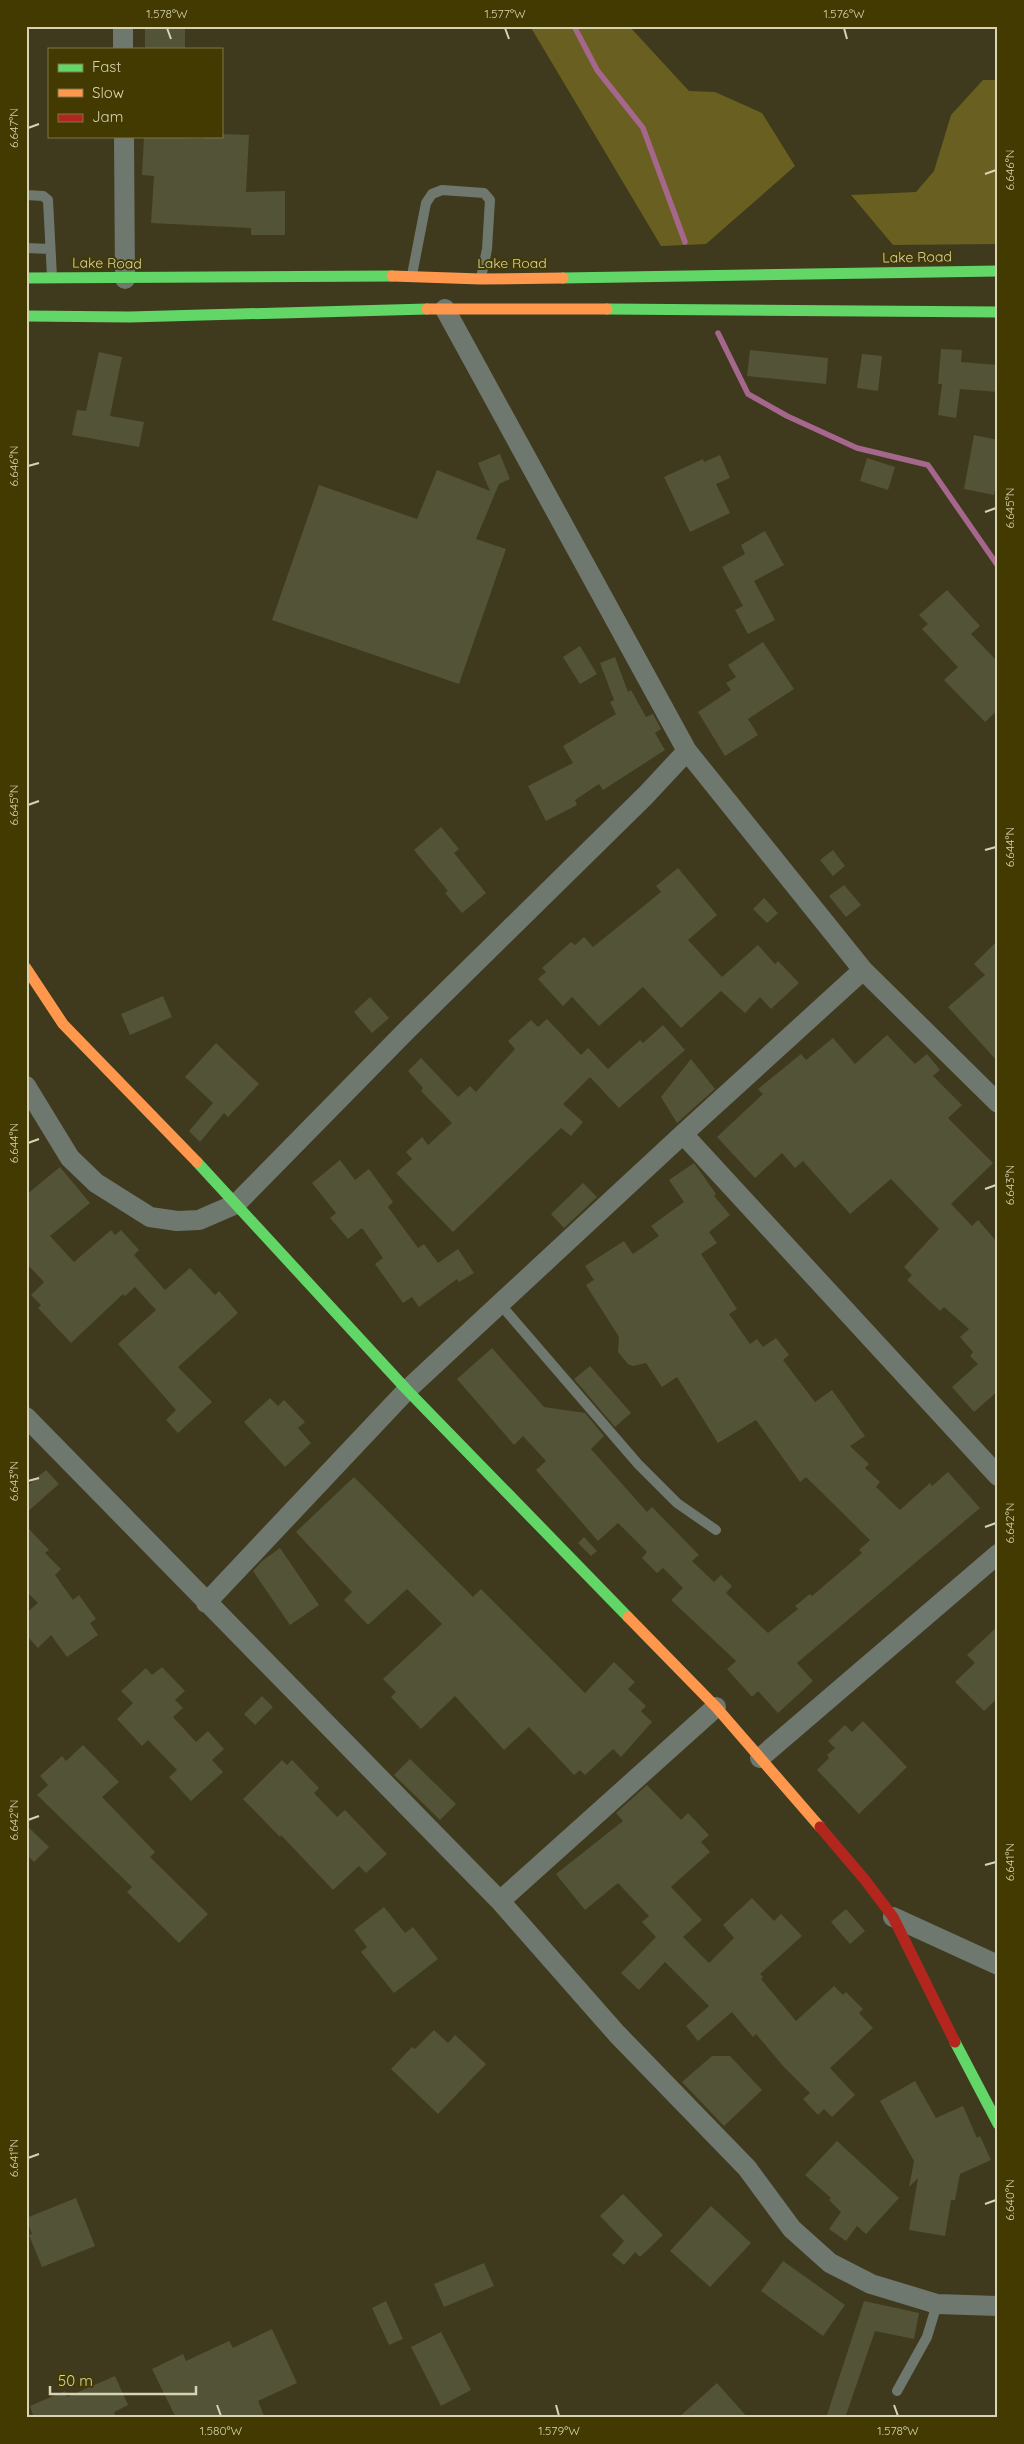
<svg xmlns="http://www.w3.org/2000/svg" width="1024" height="2444" font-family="Quicksand,sans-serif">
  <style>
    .green { fill: #695f20 }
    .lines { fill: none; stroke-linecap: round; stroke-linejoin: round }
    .stream { stroke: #a6678d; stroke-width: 5.5 }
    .building { fill: #535337 }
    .lane { stroke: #6f786e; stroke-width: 10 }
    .street { stroke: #6f786e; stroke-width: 20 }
    .fast { stroke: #63d668; stroke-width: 11 }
    .slow { stroke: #ff974d; stroke-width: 11 }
    .jam { stroke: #b3261e; stroke-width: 11 }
    .ticks { fill: none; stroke: #d8d3b2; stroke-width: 2 }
    .labels { text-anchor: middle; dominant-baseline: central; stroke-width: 4; stroke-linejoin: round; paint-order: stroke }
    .street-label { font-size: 14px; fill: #d8d3b2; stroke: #423a01 }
    .neatline { fill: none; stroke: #d8d3b2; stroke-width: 2 }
    .ticks-label { font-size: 12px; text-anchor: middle; fill: #d8d3b2 }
  </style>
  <rect width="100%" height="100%" fill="#3f3a1d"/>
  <!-- green -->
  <path class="green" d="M530 26H629L689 91 715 92 762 113 795 166 706 244 661 246Z
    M983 80H998V244L893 245 851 195 916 192 934 171 951 115Z"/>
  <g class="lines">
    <!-- stream -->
    <path class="stream" d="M574 26 597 70 643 128 685 242
      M718 333 748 394 787 416 857 448 928 465 998 566"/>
  </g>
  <!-- building -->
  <path class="building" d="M145 26H185V49H145Z
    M221 134 249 135 246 192 285 191V235H251V228L151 223 154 176 142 175 144 137 203 139V136H221Z
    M941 349 962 350 961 362 998 365V392L960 389 956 418 938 415 942 384H938Z
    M750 350 828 358 826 384 747 376Z
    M99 352 122 357 110 416 144 422 139 447 72 435 77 410 86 411Z
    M862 354 882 356 878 391 857 388Z
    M974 435 998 440V472L994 495 964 489Z
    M500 454 510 479 499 484 476 539 506 549 459 684 272 620 319 485 417 519 437 470 490 491 478 463Z
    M720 455 730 478 716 484 730 513 690 532 664 477 703 459 704 462Z
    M867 458 895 467 888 490 860 481Z
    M765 531 784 565 754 581 775 620 748 634 735 610 743 606 722 567 745 554 741 545Z
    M947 590 980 626 971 634 998 662V710L985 722 944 680 958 667 922 629 928 624 919 615Z
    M763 642 794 689 748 719 758 735 725 756 698 712 731 690 726 683 736 677 728 665Z
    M580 646 597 674 580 684 563 657Z
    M615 657 628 692 631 690 646 717 653 714 661 729 655 733 665 750 603 790 599 784 575 800 577 805 546 821 528 786 573 763 563 746 616 714 610 702 614 700 600 663Z
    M441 827 459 849 454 853 486 893 462 913 445 893 448 891 414 850Z
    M833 850 845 866 833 876 820 860Z
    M678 868 717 915 688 940 722 977 758 945 775 964 778 961 799 983 771 1009 760 997 745 1013 721 991 681 1028 643 987 599 1026 572 997 563 1006 538 979 546 972 542 968 571 942 575 945 584 937 593 947 661 892 656 886Z
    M844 885 861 905 846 917 829 896Z
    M764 898 778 913 767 923 753 909Z
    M998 940V1062L948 1007 985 975 974 964Z
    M163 996 172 1017 130 1035 121 1014Z
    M370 997 389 1018 372 1033 354 1012Z
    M547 1019 581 1055 588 1048 608 1069 640 1040 643 1043 663 1025 685 1050 619 1108 590 1077 563 1104 583 1122 571 1136 561 1128 453 1232 396 1173 412 1159 406 1152 422 1137 428 1145 452 1123 421 1091 423 1088 408 1071 421 1058 458 1097 470 1086 476 1092 515 1049 508 1041 531 1020 538 1027Z
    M887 1035 915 1064 927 1054 940 1070 933 1076 962 1105 948 1118 993 1163 951 1204 972 1226 978 1220 998 1243V1391L974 1412 952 1387 978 1364 970 1356 973 1352 960 1337 969 1329 944 1307 940 1311 907 1280 912 1275 904 1267 939 1229 891 1179 850 1214 803 1161 795 1168 782 1153 755 1178 717 1137 763 1094 758 1089 801 1054 806 1060 833 1038 855 1064Z
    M216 1043 259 1084 228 1117 224 1113 200 1142 189 1131 213 1103 185 1077Z
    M691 1059 715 1089 677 1123 661 1097Z
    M340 1160 355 1180 369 1169 393 1202 388 1207 418 1248 424 1244 438 1263 458 1249 474 1273 459 1282 457 1279 419 1307 412 1297 403 1303 375 1264 383 1258 362 1228 348 1239 330 1218 336 1213 312 1183Z
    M694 1163 716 1194 714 1196 730 1215 709 1232 717 1243 701 1254 737 1309 729 1314 750 1344 757 1339 763 1347 776 1338 789 1355 783 1360 815 1402 832 1390 865 1436 850 1446 869 1464 865 1468 880 1482 876 1487 900 1510 930 1483 932 1486 948 1472 980 1508 797 1663 813 1681 778 1713 758 1691 752 1697 727 1669 736 1661 671 1600 683 1588 663 1568 657 1573 642 1558 647 1552 618 1523 598 1541 536 1470 546 1461 523 1436 514 1445 457 1379 492 1348 544 1407 585 1413 604 1436 591 1449 647 1512 652 1507 699 1555 692 1561 714 1582 721 1575 732 1586 726 1593 768 1633 798 1609 795 1606 810 1594 812 1596 847 1566 862 1553 859 1550 870 1540 806 1477 800 1482 756 1420 718 1443 677 1377 662 1387 646 1363 633 1366 628 1364 618 1352 619 1337 586 1285 594 1280 585 1266 624 1241 633 1254 659 1236 651 1226 684 1202 669 1180Z
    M60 1167 90 1203 50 1236 74 1262 111 1230 115 1235 121 1230 139 1250 134 1255 165 1290 190 1268 215 1295 219 1291 238 1313 178 1367 212 1402 178 1433 166 1420 176 1410 118 1344 156 1310 135 1287 125 1296 123 1294 71 1343 38 1308 41 1305 31 1295 44 1282 26 1263V1195Z
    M583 1183 597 1197 564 1228 551 1214Z
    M590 1366 631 1413 615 1427 574 1379Z
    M270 1398 278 1406 284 1400 305 1422 298 1428 311 1443 285 1467 244 1422Z
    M46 1470 59 1484 26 1513V1487Z
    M354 1477 473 1597 481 1589 585 1693 614 1662 635 1682 628 1689 646 1706 641 1711 652 1722 621 1757 613 1749 585 1775 580 1770 574 1775 529 1727 504 1750 455 1696 421 1729 391 1697 396 1692 383 1679 442 1624 407 1589 368 1625 344 1600 352 1592 296 1532Z
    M26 1526 49 1550 45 1553 61 1569 55 1575 73 1600 79 1595 96 1619 90 1623 98 1635 67 1657 51 1635 38 1648 26 1635V1613L38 1603 26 1591Z
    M584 1537 597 1551 591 1556 578 1543Z
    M280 1548 319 1605 290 1625 253 1571 262 1561Z
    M998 1626V1698L984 1711 955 1682 975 1663 967 1655Z
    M162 1667 185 1691 175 1700 183 1708 173 1717 196 1742 208 1731 224 1749 212 1760 223 1772 191 1801 169 1777 177 1770 148 1740 142 1746 117 1719 133 1703 121 1691 146 1668 152 1675Z
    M262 1696 273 1707 255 1725 244 1714Z
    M863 1721 907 1767 859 1814 817 1770 829 1758 827 1755 835 1748 828 1741 845 1725 852 1732Z
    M83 1745 119 1782 102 1797 155 1852 150 1857 208 1914 179 1943 127 1892 132 1887 37 1795 48 1785 40 1776 62 1756 66 1761Z
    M410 1759 456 1804 440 1820 394 1775Z
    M282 1760 287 1765 292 1760 319 1788 314 1793 337 1817 345 1810 387 1854 366 1873 359 1866 333 1890 281 1835 280 1837 243 1799Z
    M647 1785 681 1820 688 1813 709 1835 701 1842 710 1852 671 1887 702 1920 683 1937 709 1963 734 1938 723 1925 752 1898 774 1921 781 1914 802 1936 760 1974 763 1977 761 1979 796 2021 834 1986 843 1995 846 1992 863 2009 859 2013 873 2028 830 2068 855 2095 832 2117 824 2109 818 2115 803 2099 810 2093 783 2066 756 2034 753 2037 732 2012 698 2041 686 2026 709 2006 665 1962 639 1990 621 1973 656 1937 642 1922 649 1916 618 1883 585 1910 556 1874 623 1821 616 1813Z
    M26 1825 49 1847 34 1862 26 1854Z
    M384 1907 405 1933 413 1927 438 1959 394 1993 361 1952 367 1947 354 1930Z
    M846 1909 865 1931 850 1944 831 1922Z
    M434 2030 448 2043 455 2035 486 2064 438 2114 391 2069 412 2047 415 2049Z
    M712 2056H730L762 2090 724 2126 682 2082Z
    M915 2081 936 2118 963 2106 977 2138 980 2136 991 2160 960 2174 955 2200H951L945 2236 909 2230 918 2178 909 2187 914 2161 880 2101Z
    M837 2141 899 2198 866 2234 857 2226 846 2241 829 2229 841 2212 829 2200 831 2198 805 2175Z
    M623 2194 663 2235 640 2257 635 2252 624 2265 612 2255 624 2241 600 2216Z
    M76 2198 95 2246 42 2267 29 2235 32 2234 26 2218Z
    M711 2206 751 2243 710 2287 670 2251Z
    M783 2261 845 2305 823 2336 761 2291Z
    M484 2263 494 2286 444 2307 434 2284Z
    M386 2301 403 2339 389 2345 372 2308Z
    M864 2301 919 2313 914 2339 875 2331 845 2418H826Z
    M272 2329 297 2383 258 2401 265 2418H176L152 2369 183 2354 186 2361 229 2341 233 2348Z
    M441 2332 471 2390 441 2406 411 2347Z
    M115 2376 128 2405 114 2412 116 2418H34L30 2406 65 2391 67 2397Z
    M717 2383 748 2418H678Z"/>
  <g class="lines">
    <!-- lane -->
    <path class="lane" d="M26 195 43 196 48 200 52 277
      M26 248 50 249
      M412 275 426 203 432 194 442 190 484 193 490 200 487 249 481 278
      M500 1304 638 1464 677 1503 716 1530
      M897 2391 927 2337 937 2304"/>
    <!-- street -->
    <path class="street" d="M123 26V49
      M124 136 125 279
      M445 309 687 751 863 970 998 1103
      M26 1086 70 1158 96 1183 150 1217 177 1221 199 1220 236 1204 407 1030 646 795 687 751
      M683 1134 998 1476
      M26 1417 500 1901 617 2034 747 2168 792 2229 830 2263 871 2284 937 2304 998 2306
      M206 1603 407 1390 683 1134 863 970
      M760 1758 998 1554
      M500 1901 716 1707
      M893 1917 998 1965"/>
    <!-- fast -->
    <path class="fast" d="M26 278 392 276
      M563 278 998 271
      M607 309 998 312
      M26 316 130 317 427 309
      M197 1162 407 1390 628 1617
      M955 2042 998 2124"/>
    <!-- slow -->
    <path class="slow" d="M392 276 481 279 563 278
      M427 309H607
      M26 968 63 1024 197 1162
      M628 1617 716 1707 820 1827"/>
    <!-- jam -->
    <path class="jam" d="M820 1827 865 1880 893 1917 955 2042"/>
  </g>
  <!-- ticks -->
  <path class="ticks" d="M167 28 171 39M505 28 509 39M844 28 847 39M28 128 39 124M985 174 996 170M28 466 39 463M985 512 996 508M28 805 39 801M985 850 996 847M28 1143 39 1139M985 1189 996 1185M28 1481 39 1478M985 1527 996 1523M28 1820 39 1816M985 1865 996 1862M28 2158 39 2154M985 2204 996 2200M217 2405 221 2416M556 2405 559 2416M894 2405 898 2416"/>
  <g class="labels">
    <!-- street labels -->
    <g class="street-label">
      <text transform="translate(917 257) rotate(-1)">Lake Road</text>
      <text transform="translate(107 263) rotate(1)">Lake Road</text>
      <text x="512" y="263">Lake Road</text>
    </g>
  </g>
  <!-- border -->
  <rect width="1024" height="2444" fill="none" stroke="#423a01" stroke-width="55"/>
  <!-- legend -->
  <rect x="48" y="48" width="175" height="90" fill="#423a01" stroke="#7e7748"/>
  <rect x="58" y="64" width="25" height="8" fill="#63d668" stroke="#7e7748"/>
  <text x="92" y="72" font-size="15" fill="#d8d3b2">Fast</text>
  <rect x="58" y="89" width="25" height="8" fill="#ff974d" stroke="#7e7748"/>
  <text x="92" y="98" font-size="15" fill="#d8d3b2">Slow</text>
  <rect x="58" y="114" width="25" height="8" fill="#b3261e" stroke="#7e7748"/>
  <text x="92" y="122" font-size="15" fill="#d8d3b2">Jam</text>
  <!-- scale -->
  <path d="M50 2386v8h146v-8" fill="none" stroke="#d8d3b2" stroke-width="2.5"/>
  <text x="58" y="2386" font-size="15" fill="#d8d3b2" stroke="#423a01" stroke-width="4" paint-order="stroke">50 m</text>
  <rect x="28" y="28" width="968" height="2388" class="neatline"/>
  <g class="ticks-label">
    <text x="167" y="18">1.578°W</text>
    <text x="505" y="18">1.577°W</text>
    <text x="844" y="18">1.576°W</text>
    <text transform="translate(14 128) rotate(-90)" y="4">6.647°N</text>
    <text transform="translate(1010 170) rotate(-90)" y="4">6.646°N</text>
    <text transform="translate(14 466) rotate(-90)" y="4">6.646°N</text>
    <text transform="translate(1010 508) rotate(-90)" y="4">6.645°N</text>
    <text transform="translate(14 805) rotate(-90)" y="4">6.645°N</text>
    <text transform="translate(1010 847) rotate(-90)" y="4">6.644°N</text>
    <text transform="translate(14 1143) rotate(-90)" y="4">6.644°N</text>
    <text transform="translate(1010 1185) rotate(-90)" y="4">6.643°N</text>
    <text transform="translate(14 1481) rotate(-90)" y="4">6.643°N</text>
    <text transform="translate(1010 1523) rotate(-90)" y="4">6.642°N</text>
    <text transform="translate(14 1820) rotate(-90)" y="4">6.642°N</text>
    <text transform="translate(1010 1862) rotate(-90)" y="4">6.641°N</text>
    <text transform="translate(14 2158) rotate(-90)" y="4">6.641°N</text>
    <text transform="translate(1010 2200) rotate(-90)" y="4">6.640°N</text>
    <text x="221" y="2435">1.580°W</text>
    <text x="559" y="2435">1.579°W</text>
    <text x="898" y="2435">1.578°W</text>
  </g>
</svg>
